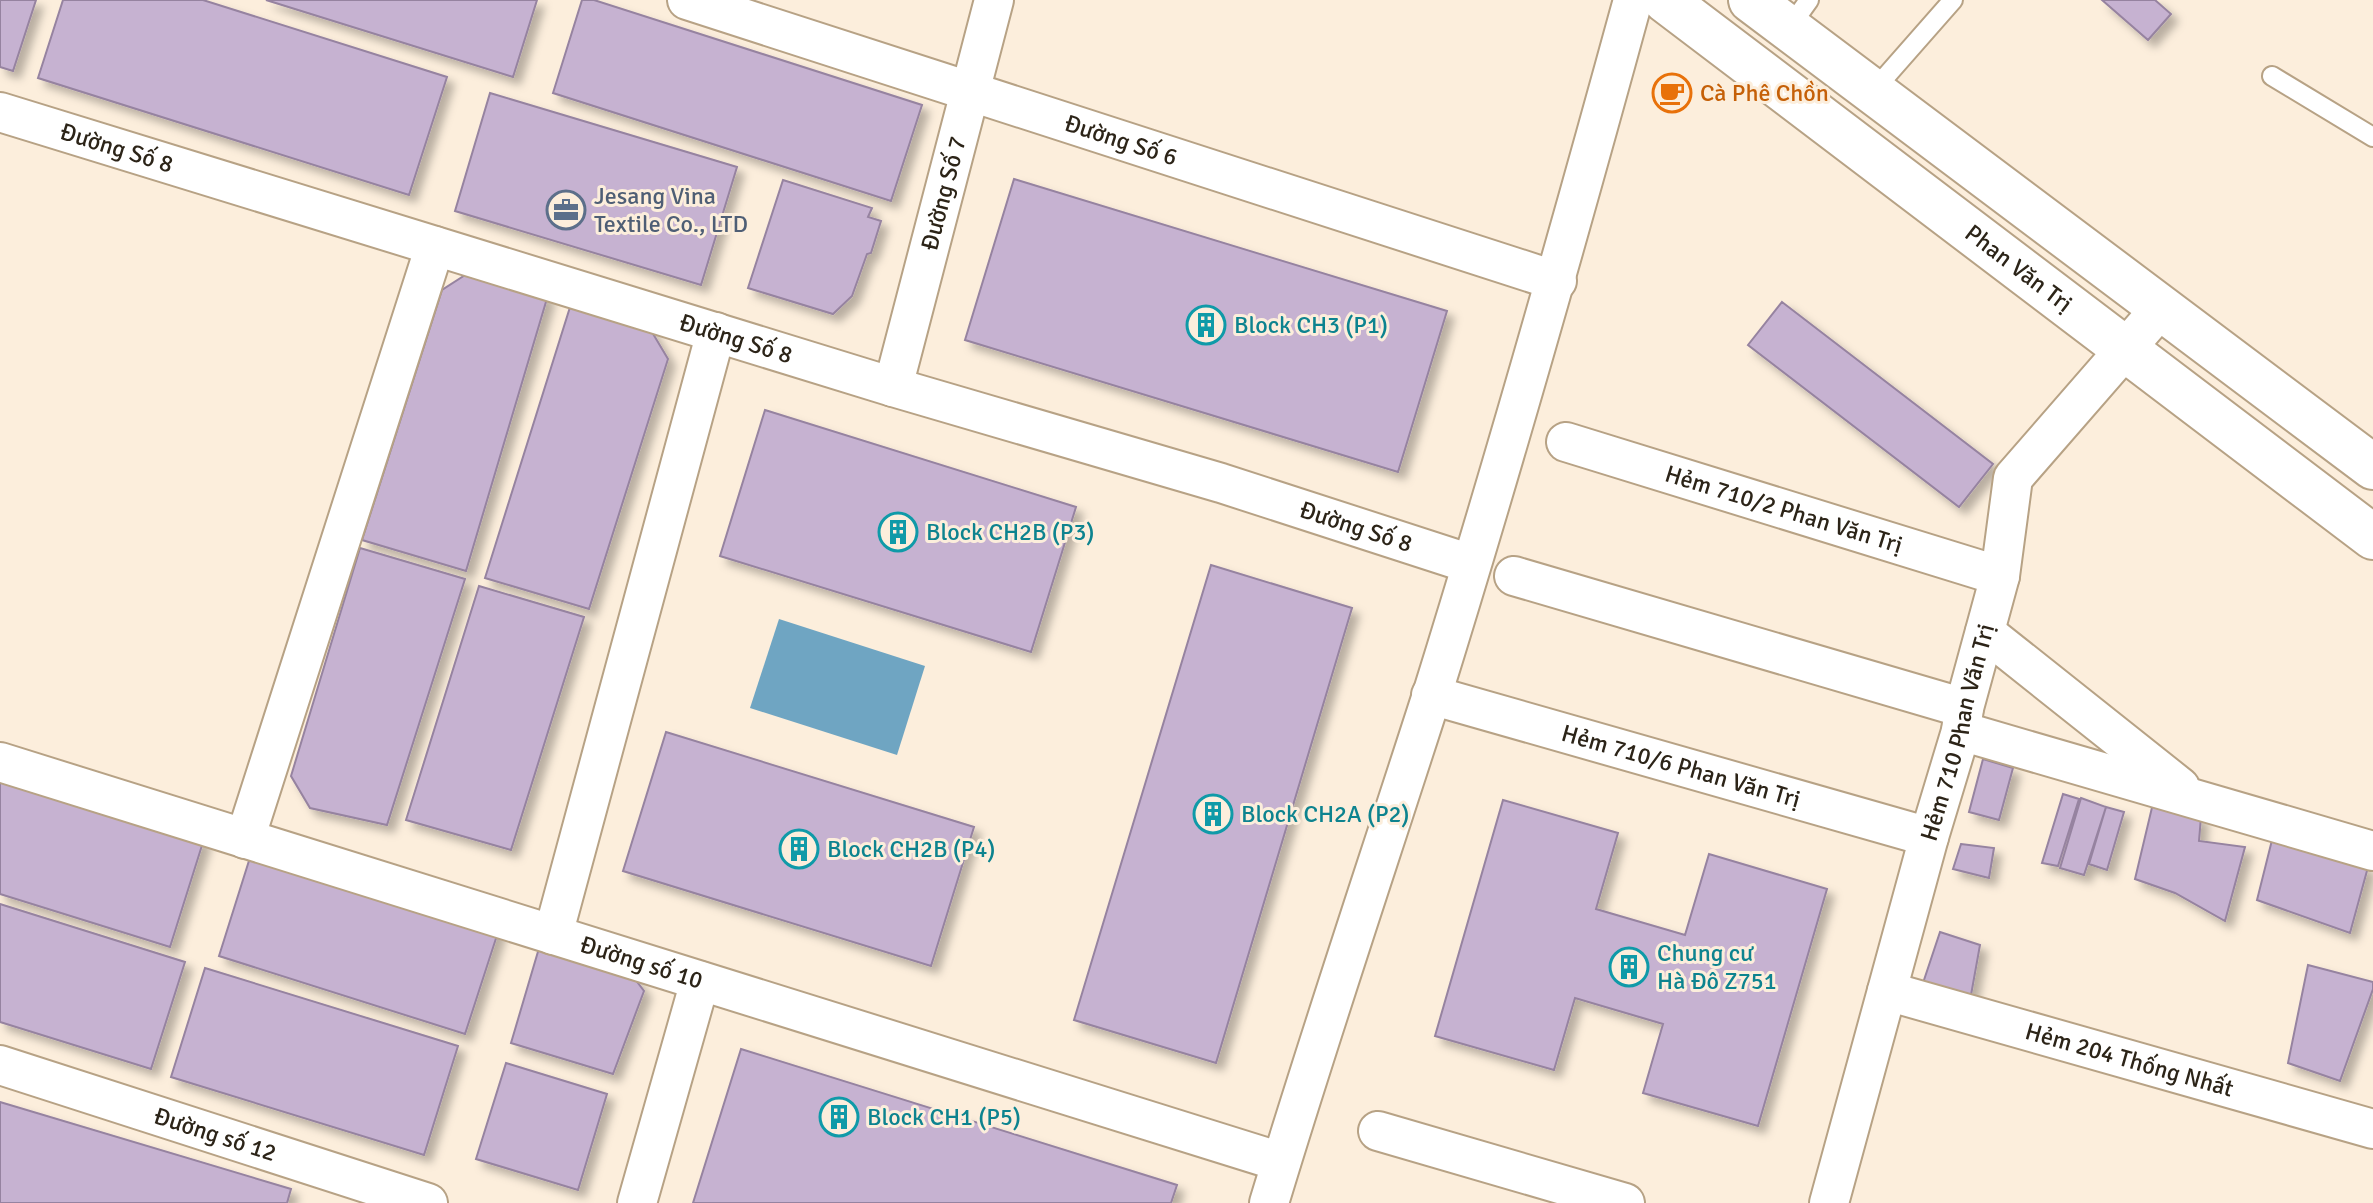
<svg xmlns="http://www.w3.org/2000/svg" width="2373" height="1203" font-family="Signika,sans-serif">
  <style>
    .water { fill: #6fa5c2 }
    .building { fill: #c6b2d1; stroke: #9683a0; stroke-width: 2; filter: url(#shadow) }
    .lines { fill: none; stroke-linecap: round; stroke-linejoin: round }
    .service-casing { stroke: #b7a285; stroke-width: 22 }
    .minor-casing { stroke: #b7a285; stroke-width: 42 }
    .secondary-casing { stroke: #b7a285; stroke-width: 48 }
    .service { stroke: #fff; stroke-width: 18 }
    .minor { stroke: #fff; stroke-width: 38 }
    .secondary { stroke: #fff; stroke-width: 44 }
    .labels { text-anchor: middle; dominant-baseline: central; stroke-width: 6; stroke-linejoin: round; paint-order: stroke }
    .food-label { font-size: 24px; fill: #c56008; stroke: #fceedc; text-anchor: start }
    .street-label { font-size: 24px; fill: #2c2418; stroke: #fceedc }
    .service-label { font-size: 24px; fill: #4e5e75; stroke: #fceedc; text-anchor: start }
    .culture-label { font-size: 24px; fill: #0d838f; stroke: #fceedc; text-anchor: start }
  </style>
  <defs>
    <filter id="shadow"><feDropShadow dx="7" dy="7" stdDeviation="4" flood-color="#0004"/></filter>
  </defs>
  <rect width="100%" height="100%" fill="#fceedc"/>
  <!-- water -->
  <path class="water" d="M779 619 925 666 897 755 750 708Z"/>
  <!-- building -->
  <path class="building" d="M0 0H36L13 71 0 67Z
    M63 0H203L447 77 409 195 38 78Z
    M266 0H537L513 77Z
    M582 0H594L922 105 891 201 553 93Z
    M2102 0H2155L2171 14 2148 40Z
    M490 93 737 167 701 285 455 211Z
    M1014 179 1447 311 1398 472 965 340Z
    M783 180 872 208 868 217 881 221 871 253 867 254 852 296 833 314 748 288Z
    M476 268 548 295 466 571 362 540 442 290Z
    M1782 302 1993 464 1959 507 1748 345Z
    M571 304 649 327 668 359 589 609 485 578Z
    M765 410 1076 507 1031 652 720 556Z
    M360 548 465 579 387 825 310 808 291 776Z
    M1211 565 1352 608 1216 1063 1074 1020Z
    M479 586 584 617 511 850 406 820Z
    M666 732 974 827 931 966 623 871Z
    M1983 759 2013 768 1999 820 1969 812Z
    M0 775 204 839 170 947 0 894Z
    M2063 794 2079 799 2058 866 2042 863Z
    M2081 798 2106 807 2084 875 2060 868Z
    M2154 799 2201 817 2199 841 2245 847 2225 921 2175 893 2135 879Z
    M1503 800 1618 833 1596 909 1685 935 1709 854 1827 889 1758 1126 1643 1093 1663 1024 1575 998 1554 1070 1435 1036Z
    M2106 807 2124 812 2107 870 2089 864Z
    M2274 832 2368 867 2350 933 2257 900Z
    M1961 844 1994 848 1989 878 1953 869Z
    M253 848 500 926 465 1034 219 956Z
    M0 904 185 962 151 1069 0 1022Z
    M1940 932 1980 945 1971 995 1923 983Z
    M542 938 625 966 644 991 613 1074 511 1043Z
    M2308 965 2373 982V989L2340 1081 2288 1063Z
    M205 968 458 1046 424 1155 171 1077Z
    M741 1049 1177 1185 1171 1203H693Z
    M506 1063 607 1094 578 1190 476 1159Z
    M0 1102 291 1189 287 1203H0Z"/>
  <g class="lines">
    <!-- service casing -->
    <g class="service-casing">
      <path id="service" d="M1789 28 1809 0
        M2272 76 2373 137
        M1873 91 1953 0"/>
    </g>
    <!-- minor casing -->
    <g class="minor-casing">
      <g id="minor">
        <path id="s1" d="M687 0 1557 281"/>
        <path id="s2" d="M0 112 893 387 1221 483 1471 564"/>
        <path id="s3" d="M893 387 994 0"/>
        <path id="s4" d="M1566 442 2000 576"/>
        <path d="M1514 576 1964 708"/>
        <path d="M1985 632 2180 787"/>
        <path id="s5" d="M1431 695 1929 837"/>
        <path d="M1961 731 2373 851"/>
        <path id="s6" d="M0 762 1281 1162"/>
        <path d="M245 839 435 246"/>
        <path d="M553 935 716 332"/>
        <path id="s7" d="M1887 991 2373 1129"/>
        <path id="s8" d="M0 1065 428 1203"/>
        <path d="M1378 1131 1625 1203"/>
        <path d="M637 1203 700 981"/>
        <path d="M1269 1203C1320 1034 1377 866 1431 698 1503 467 1569 234 1633 0"/>
        <path id="s9" d="M1829 1203 1929 837 1961 731 1964 708 2000 576 2013 478 2161 308"/>
      </g>
    </g>
    <!-- secondary casing -->
    <g class="secondary-casing">
      <g id="secondary">
        <path id="s10" d="M1665 0 2373 537"/>
        <path d="M1751 0 2373 467"/>
      </g>
    </g>
    <!-- service -->
    <use href="#service" class="service"/>
    <!-- minor -->
    <use href="#minor" class="minor"/>
    <!-- secondary -->
    <use href="#secondary" class="secondary"/>
  </g>
  <!-- icons -->
  <defs>
    <g id="cafe-ring" transform="scale(2)"><circle r="9.5" fill="#fceedc" stroke="#e8710a" stroke-width="1.5"/><path d="M-5.5-4.5H6V0H3Q3 3.5 0 3.5H-2.5Q-5.5 3.5-5.5 0ZM3-3.2v2h1.7v-2ZM-6 4.5H4V6H-6Z" fill="#e8710a"/></g>
    <g id="office-ring" transform="scale(2)"><circle r="9.5" fill="#fceedc" stroke="#5c6f8a" stroke-width="1.5"/><path d="M-6-3h4V-5.5h4V-3h4V5H-6ZM-1-4.5V-3h2v-1.5ZM-6 0V1H6V0Z" fill="#5c6f8a"/></g>
    <g id="building-ring" transform="scale(2)"><circle r="9.5" fill="#fceedc" stroke="#0f9aa8" stroke-width="1.5"/><path d="M-4-6H4V6H1V3H-1V6H-4ZM-2.5-4.3h1.7v1.8h-1.7ZM.8-4.3h1.7v1.8H.8ZM-2.5-1h1.7V.8h-1.7ZM.8-1h1.7V.8H.8Z" fill="#0f9aa8"/></g>
  </defs>
  <g fill-rule="evenodd">
    <use href="#cafe-ring" x="1672" y="93"/>
    <use href="#office-ring" x="566" y="210"/>
    <use href="#building-ring" x="1206" y="325"/>
    <use href="#building-ring" x="898" y="532"/>
    <use href="#building-ring" x="1213" y="814"/>
    <use href="#building-ring" x="799" y="849"/>
    <use href="#building-ring" x="1629" y="967"/>
    <use href="#building-ring" x="839" y="1117"/>
  </g>
  <g class="labels">
    <!-- food labels -->
    <g class="food-label">
      <text x="1700" y="93">Cà Phê Chồn</text>
    </g>
    <!-- street labels -->
    <g class="street-label">
      <text stroke="none"><textPath href="#s1" startOffset="456">Đường Số 6</textPath></text>
      <text stroke="none"><textPath href="#s2" startOffset="122">Đường Số 8</textPath></text>
      <text stroke="none"><textPath href="#s3" startOffset="200">Đường Số 7</textPath></text>
      <text stroke="none"><textPath href="#s10" startOffset="444">Phan Văn Trị</textPath></text>
      <text stroke="none"><textPath href="#s2" startOffset="770">Đường Số 8</textPath></text>
      <text stroke="none"><textPath href="#s4" startOffset="228">Hẻm 710/2 Phan Văn Trị</textPath></text>
      <text stroke="none"><textPath href="#s2" startOffset="1418">Đường Số 8</textPath></text>
      <text stroke="none"><textPath href="#s9" startOffset="488">Hẻm 710 Phan Văn Trị</textPath></text>
      <text stroke="none"><textPath href="#s5" startOffset="260">Hẻm 710/6 Phan Văn Trị</textPath></text>
      <text stroke="none"><textPath href="#s6" startOffset="672">Đường số 10</textPath></text>
      <text stroke="none"><textPath href="#s7" startOffset="252">Hẻm 204 Thống Nhất</textPath></text>
      <text stroke="none"><textPath href="#s8" startOffset="226">Đường số 12</textPath></text>
    </g>
    <!-- service labels -->
    <g class="service-label">
      <text x="594" y="196">Jesang Vina<tspan x="594" dy="28">Textile Co., LTD</tspan></text>
    </g>
    <!-- culture labels -->
    <g class="culture-label">
      <text x="1234" y="325">Block CH3 (P1)</text>
      <text x="926" y="532">Block CH2B (P3)</text>
      <text x="1241" y="814">Block CH2A (P2)</text>
      <text x="827" y="849">Block CH2B (P4)</text>
      <text x="1657" y="953">Chung cư<tspan x="1657" dy="28">Hà Đô Z751</tspan></text>
      <text x="867" y="1117">Block CH1 (P5)</text>
    </g>
  </g>
</svg>
